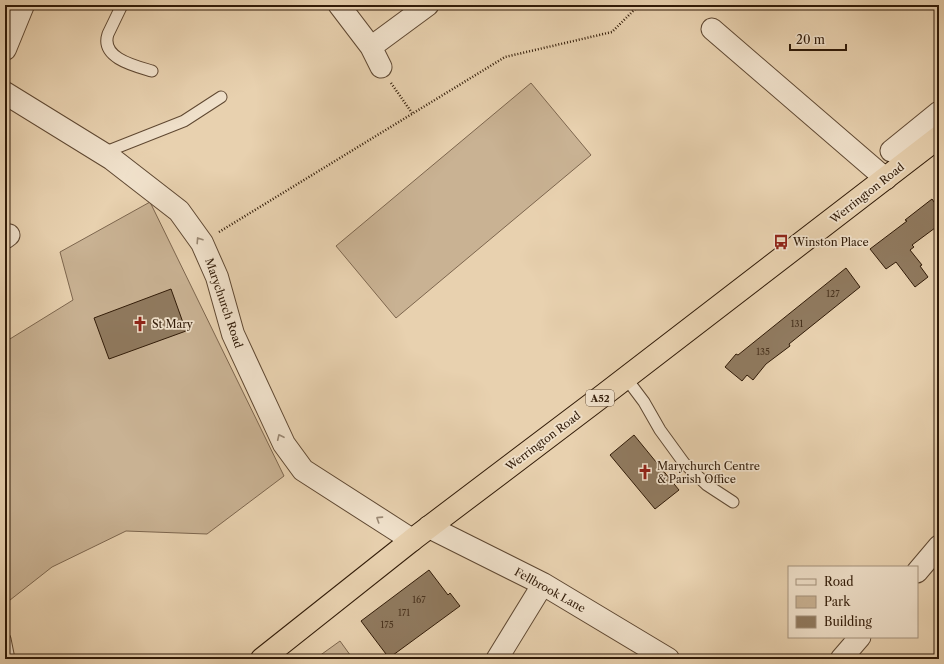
<svg xmlns="http://www.w3.org/2000/svg" width="944" height="664" font-family="'Libre Caslon Text',serif">
  <style>
    .green { fill: #c9b293; stroke: #7d664e }
    .building { fill: #907a5f; stroke: #311b08 }
    .lines { fill: none; stroke-linecap: round; stroke-linejoin: round }
    .service-casing { stroke: #5f4832; stroke-width: 13 }
    .minor-casing { stroke: #5f4832; stroke-width: 23 }
    .tertiary-casing { stroke: #5f4832; stroke-width: 24 }
    .trunk-casing { stroke: #311b08; stroke-width: 24 }
    .path { stroke: #311b08; stroke-width: 2.5; stroke-dasharray: 1 2; stroke-linecap: butt }
    .service { stroke: #f0e1cb; stroke-width: 11 }
    .minor { stroke: #f0e1cb; stroke-width: 21 }
    .tertiary { stroke: #f0e1cb; stroke-width: 22 }
    .trunk { stroke: #e8d1af; stroke-width: 22 }
    .oneway { stroke: #9a8873 }
    .labels { text-anchor: middle; dominant-baseline: central; stroke-width: 3.5; stroke-linejoin: round; paint-order: stroke }
    .number-label { font-size: 9px; fill: #49331e }
    .shield { fill: #f0e1cb; stroke: #6a5642; stroke-width: 1 }
    .shield-label { font-size: 10px; font-weight: bold; fill: #311b08 }
    .street-label { font-size: 11px; fill: #311b08; stroke: #f0e1cb }
    .poi-label { font-size: 11px; fill: #311b08; stroke: #f0e1cb; text-anchor: start }
  </style>
  <rect width="100%" height="100%" fill="#e8d1af"/>
  <filter id="stains"><feTurbulence type="fractalNoise" baseFrequency=".005" numOctaves="4"/><feColorMatrix values="0 0 0 0 .2 0 0 0 0 .09 0 0 0 0 .02 0 0 0 .5 -.17"/></filter>
  <radialGradient id="worn" r=".72"><stop offset=".6" stop-color="#630" stop-opacity="0"/><stop offset="1" stop-color="#630" stop-opacity=".3"/></radialGradient>
  <!-- green -->
  <path class="green" d="M531 83 591 155 396 318 336 246Z
    M150 202 284 476 207 534 126 531 52 567 5 604V342L73 300 60 252Z
    M340 641 353 659H315Z"/>
  <!-- building -->
  <path class="building" d="M932 199 939 209V225L912 245 914 247 910 250 922 265 920 266 928 277 915 287 896 262 886 269 870 249 907 221 905 220Z
    M846 268 860 287 789 344 790 346 766 364 753 380 747 375 742 381 725 367 736 354 738 355Z
    M171 289 186 331 109 359 94 318Z
    M634 435 679 490 655 509 610 455Z
    M429 570 448 595 450 593 460 606 389 658 361 621Z"/>
  <g class="lines">
    <!-- service casing -->
    <g class="service-casing">
      <path id="service" d="M122 5 108 34C100 58 135 66 152 71
        M103 153 184 121 221 97
        M626 378 644 402 660 430 684 463 707 485 733 502
        M5 639 9 659"/>
    </g>
    <!-- minor casing -->
    <g class="minor-casing">
      <path id="minor" d="M339 5 371 47 428 5
        M712 29 886 179
        M371 47 381 67
        M891 151 939 112
        M5 238 9 235
        M917 572 939 546
        M497 659 543 584
        M841 659 860 637"/>
    </g>
    <!-- tertiary casing -->
    <g class="tertiary-casing">
      <path id="tertiary" d="M5 49 23 5
        M5 93 112 159 179 211 202 243 217 277 233 334 284 444 303 470 412 540
        M429 527 543 584 668 659"/>
    </g>
    <!-- trunk casing -->
    <g class="trunk-casing">
      <path id="trunk" d="M262 659 412 540 601 397 939 137"/>
    </g>
    <!-- path -->
    <path class="path" d="M391 83 412 113
      M219 232 505 57 612 32 639 5"/>
    <!-- service -->
    <use href="#service" class="service"/>
    <!-- minor -->
    <use href="#minor" class="minor"/>
    <!-- tertiary -->
    <use href="#tertiary" class="tertiary"/>
    <!-- trunk -->
    <use href="#trunk" class="trunk"/>
  </g>
  <!-- one-way arrows -->
  <defs><path id="oneway-chevron" d="M-2-3.5L2.5 0L-2 3.5" fill="none" stroke-width="1.6" stroke-linecap="round" stroke-linejoin="round"/></defs>
  <g class="oneway">
    <use href="#oneway-chevron" transform="translate(199 240) rotate(-123)"/>
    <use href="#oneway-chevron" transform="translate(280 437) rotate(-115)"/>
    <use href="#oneway-chevron" transform="translate(379 519) rotate(-147)"/>
  </g>
  <!-- icons -->
  <defs>
    <g id="bus-bare" transform="scale(1.2)"><path d="M-5-6H5V4H4V6H2V4H-2V6H-4V4H-5ZM-3.5-4V0h7V-4ZM-3.5 1.2v1.5H-2V1.2ZM2 1.2v1.5H3.5V1.2Z" fill="#8f2418" stroke="#f0e1cb" stroke-width="2.5" paint-order="stroke"/></g>
    <g id="church-bare" transform="scale(1.2)"><path d="M-1.2-6h2.4v3.5h3.3v2.4h-3.3V6h-2.4V-.1h-3.3v-2.4h3.3Z" fill="#8f2418" stroke="#f0e1cb" stroke-width="2.5" paint-order="stroke"/></g>
  </defs>
  <g fill-rule="evenodd">
    <use href="#bus-bare" x="781" y="242"/>
    <use href="#church-bare" x="140" y="324"/>
    <use href="#church-bare" x="645" y="472"/>
  </g>
  <g class="labels">
    <!-- number labels -->
    <g class="number-label">
      <text x="833" y="293">127</text>
      <text x="797" y="323">131</text>
      <text x="763" y="351">135</text>
      <text x="419" y="599">167</text>
      <text x="404" y="612">171</text>
      <text x="387" y="624">175</text>
    </g>
    <!-- shield labels -->
    <rect class="shield" x="586" y="390" width="28" height="16" rx="3"/>
    <g class="shield-label">
      <text x="600" y="398">A52</text>
    </g>
    <!-- street labels -->
    <g class="street-label">
      <text transform="translate(867 193) rotate(-38)">Werrington Road</text>
      <text transform="translate(224 303) rotate(71)">Marychurch Road</text>
      <text transform="translate(543 441) rotate(-37)">Werrington Road</text>
      <text transform="translate(550 590) rotate(29)">Fellbrook Lane</text>
    </g>
    <!-- poi labels -->
    <g class="poi-label">
      <text x="793" y="242">Winston Place</text>
      <text x="152" y="324">St Mary</text>
      <text x="657" y="466">Marychurch Centre<tspan x="657" dy="13">&amp; Parish Office</tspan></text>
    </g>
  </g>
  <!-- margin -->
  <rect width="944" height="664" fill="none" stroke="#e8d1af" stroke-width="20"/>
  <rect x="6" y="6" width="932" height="652" fill="none" stroke="#311b08" stroke-width="2"/>
  <rect x="10" y="10" width="924" height="644" fill="none" stroke="#311b08"/>
  <!-- legend -->
  <rect x="788" y="566" width="130" height="72" fill="#f0e1cb" stroke="#a4927d"/>
  <rect x="796" y="579" width="20" height="6" fill="#f0e1cb" stroke="#a4927d"/>
  <text x="824" y="586" font-size="12" fill="#311b08">Road</text>
  <rect x="796" y="596" width="20" height="12" fill="#c9b293" stroke="#a4927d"/>
  <text x="824" y="606" font-size="12" fill="#311b08">Park</text>
  <rect x="796" y="616" width="20" height="12" fill="#907a5f" stroke="#a4927d"/>
  <text x="824" y="626" font-size="12" fill="#311b08">Building</text>
  <!-- scale -->
  <path d="M790 44v6h56v-6" fill="none" stroke="#311b08" stroke-width="2"/>
  <text x="796" y="44" font-size="12" fill="#311b08" stroke="#f0e1cb" stroke-width="3" paint-order="stroke">20 m</text>
  <rect width="100%" height="100%" filter="url(#stains)"/>
  <rect width="100%" height="100%" fill="url(#worn)"/>
</svg>
